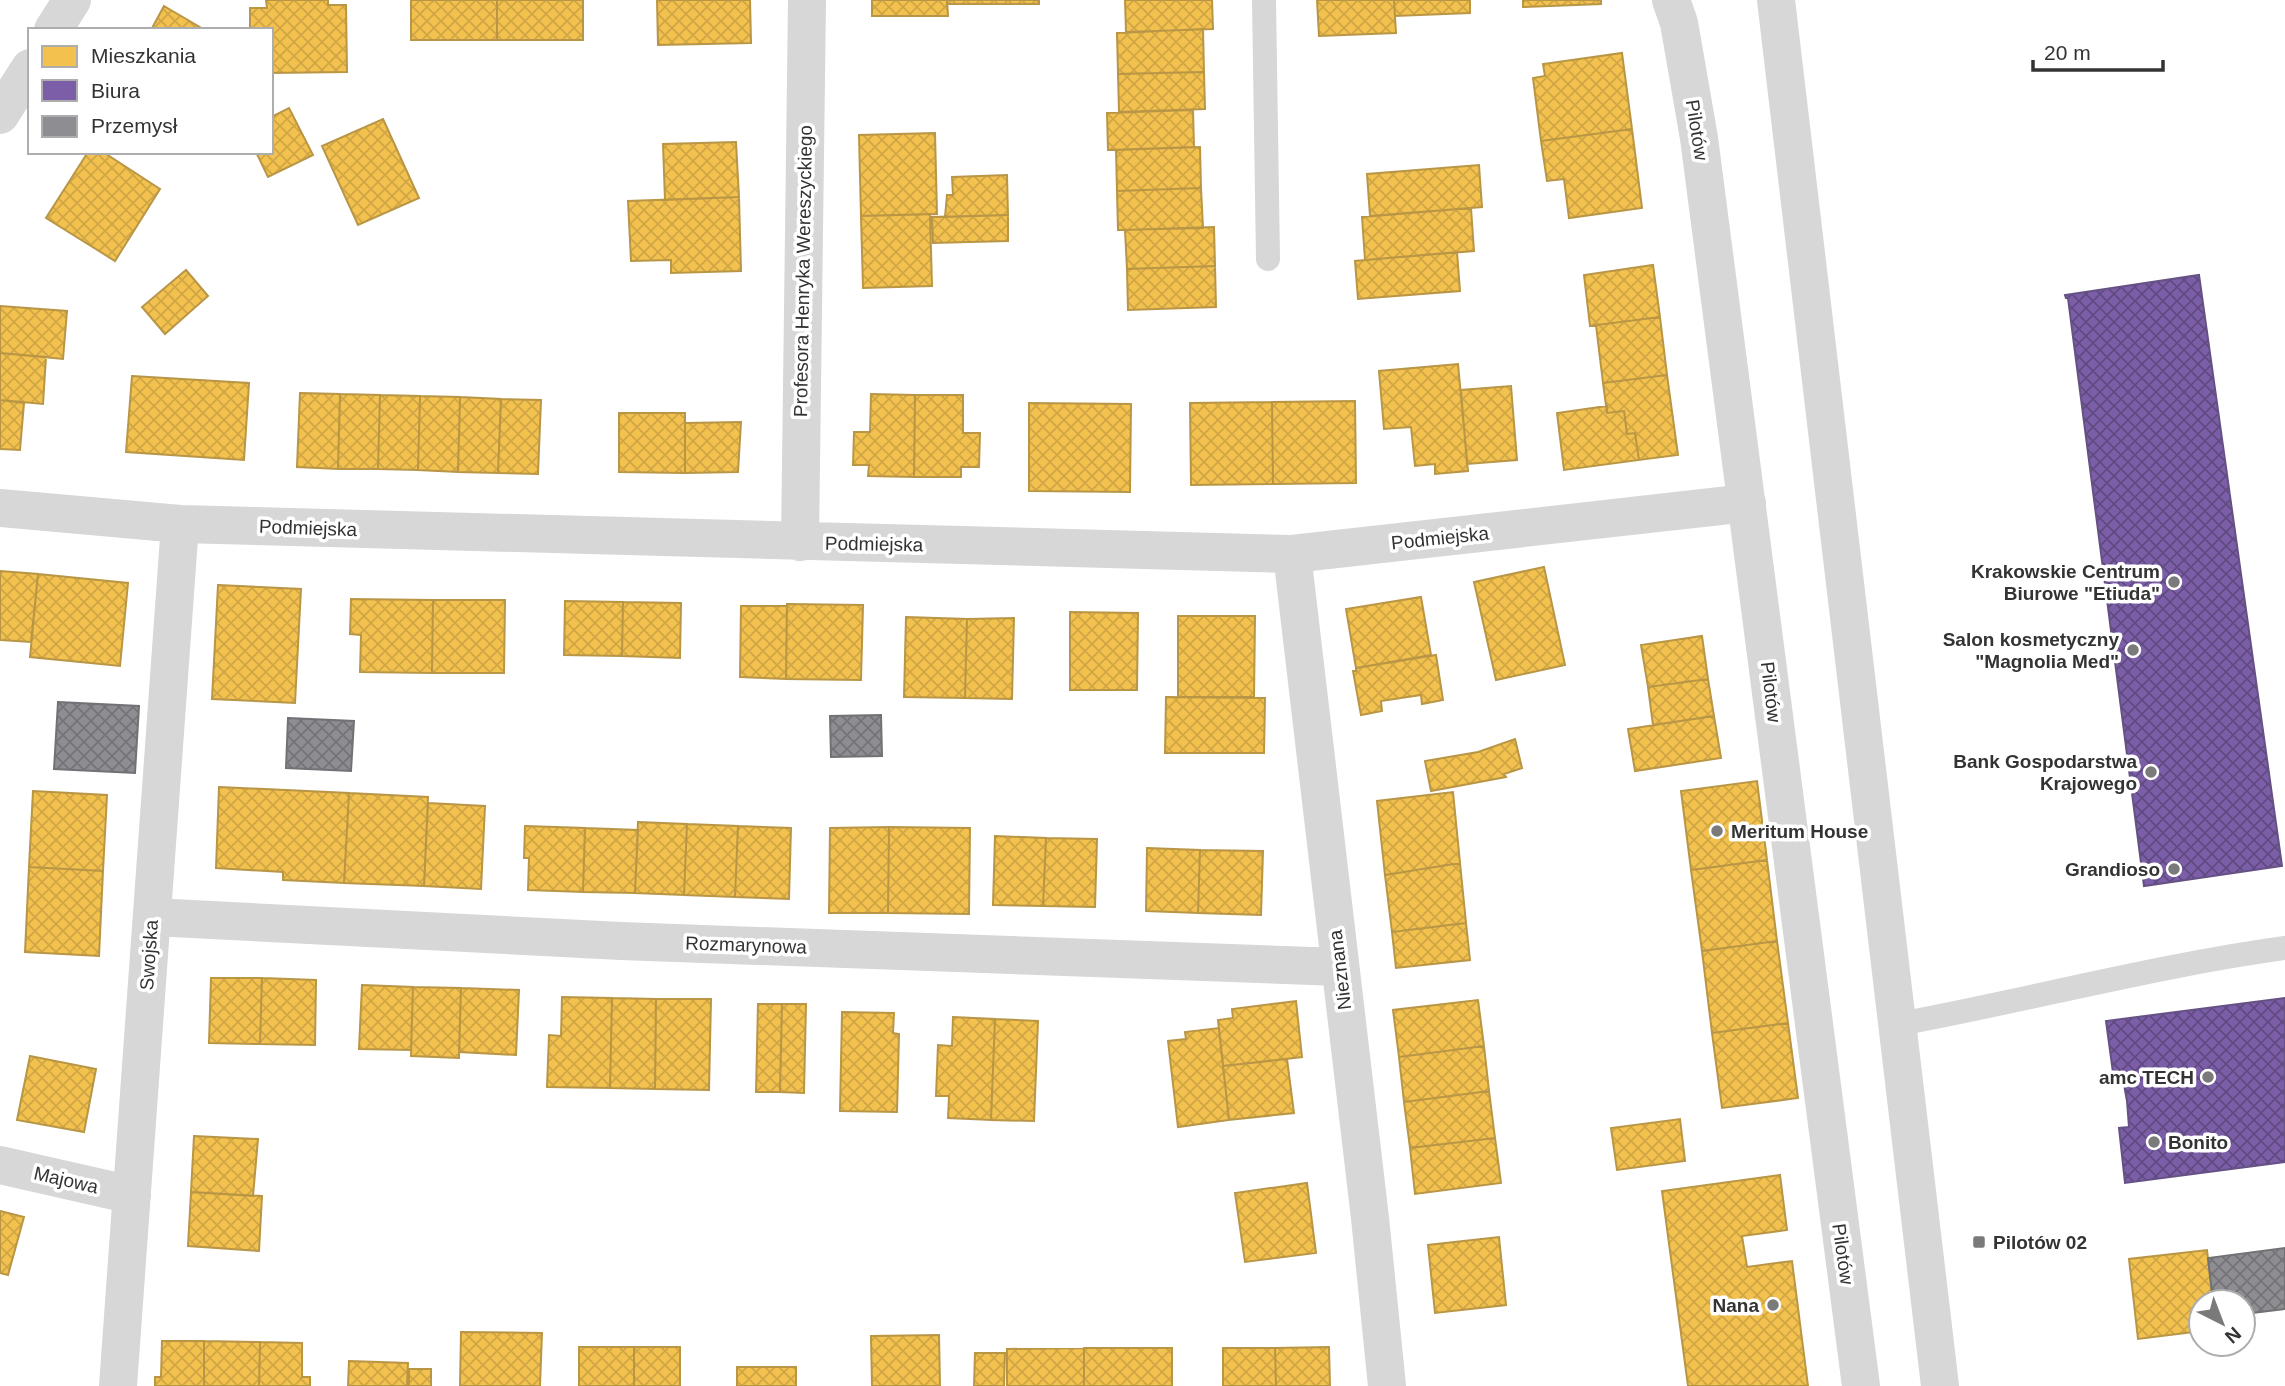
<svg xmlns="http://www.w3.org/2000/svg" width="2285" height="1386" font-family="Arial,sans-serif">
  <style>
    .homes { fill: url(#homes-cross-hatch); stroke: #b99646; stroke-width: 2 }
    .offices { fill: url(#offices-cross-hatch); stroke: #655184; stroke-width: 2 }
    .industry { fill: url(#industry-cross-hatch); stroke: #727276; stroke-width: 2 }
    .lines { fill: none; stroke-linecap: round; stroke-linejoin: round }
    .service { stroke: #d7d7d7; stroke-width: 24 }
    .minor { stroke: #d7d7d7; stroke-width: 38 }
    .tertiary { stroke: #d7d7d7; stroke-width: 38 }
    .poi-dot { fill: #7a7a7a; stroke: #fff; stroke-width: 2.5 }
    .labels { text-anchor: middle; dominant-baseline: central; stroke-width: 7; stroke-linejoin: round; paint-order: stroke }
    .street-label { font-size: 19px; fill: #333; stroke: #fff }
    .poi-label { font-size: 19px; font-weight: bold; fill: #333; stroke: #fff; text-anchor: end }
  </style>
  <defs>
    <pattern id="homes-cross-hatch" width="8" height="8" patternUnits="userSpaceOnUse" patternTransform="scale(1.75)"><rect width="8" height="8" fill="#f2c14e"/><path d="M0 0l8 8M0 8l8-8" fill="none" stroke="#d0a645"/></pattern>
    <pattern id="offices-cross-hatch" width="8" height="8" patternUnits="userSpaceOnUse" patternTransform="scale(1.75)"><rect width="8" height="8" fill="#7b5ea7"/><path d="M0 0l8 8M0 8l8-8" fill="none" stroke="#604a81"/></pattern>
    <pattern id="industry-cross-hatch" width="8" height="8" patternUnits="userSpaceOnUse" patternTransform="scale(1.75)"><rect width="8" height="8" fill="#8d8d92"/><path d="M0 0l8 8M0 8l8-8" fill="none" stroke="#747478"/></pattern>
  </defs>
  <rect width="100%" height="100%" fill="#fff"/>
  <!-- homes -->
  <path class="homes" d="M266 0H328V5H346L347 72 271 73V30H250V8H267Z
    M411 0H497V40H411Z
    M497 0H583V40H497Z
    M657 0H750L751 43 658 45Z
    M872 0H947L948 16H872Z
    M947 0H1039V4H947Z
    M1125 0H1212L1213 29 1126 32Z
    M1317 0H1394L1396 33 1319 36Z
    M1394 0H1470V13L1395 16Z
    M1523 0H1601V4L1523 7Z
    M164 6 203 29 202 30H151Z
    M1203 29 1204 72 1118 74 1117 33Z
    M1622 53 1632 129 1541 141 1533 78 1545 76 1543 64Z
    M1204 72 1205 109 1119 112 1118 74Z
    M289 108 313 155 268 177 256 152H271V117Z
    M1193 110 1194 147 1108 150 1107 113Z
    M383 119 419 198 358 225 322 146Z
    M1632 129 1642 208 1569 218 1564 179 1547 181 1541 141Z
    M935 133 937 214 861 216 859 135Z
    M736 142 739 197 665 200 663 144Z
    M1200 147 1201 188 1117 191 1116 150Z
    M88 152H103L160 189 115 261 46 218Z
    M1479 165 1482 207 1370 216 1367 174Z
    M1007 175 1008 215 945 217 947 195H953L952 177Z
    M1201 188 1203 228 1118 230 1117 191Z
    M739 197 741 271 671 273V260L631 261 628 201Z
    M1471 208 1474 251 1365 260 1362 217Z
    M930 214 932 286 863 288 861 216Z
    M1008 215V241L933 243 932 217Z
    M1214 227 1215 266 1127 269 1125 230Z
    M1457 252 1460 291 1358 299 1355 261Z
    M1653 265 1660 317 1590 326 1584 275Z
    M1215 266 1216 307 1128 310 1127 269Z
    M186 270 208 296 165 334 142 307Z
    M0 306 67 311 63 359 0 353Z
    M1660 317 1667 375 1603 383 1596 325Z
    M0 353 46 357 43 404 0 400Z
    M1458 364 1468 471 1435 474V464L1415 466 1411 427 1384 429 1379 371Z
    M1667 375 1678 455 1639 460 1635 433 1627 434 1624 411 1607 413 1603 383Z
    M132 376 249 383 244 460 126 452Z
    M1511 386 1517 460 1467 464 1461 390Z
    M300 393 340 394 338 469 297 467Z
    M340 394 380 395 378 469H338Z
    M871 394 915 395 914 477 868 476 869 465H853L854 432H870Z
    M380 395 420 396 418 470 378 469Z
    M915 395H963V433H980L979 467H961V477H914Z
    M420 396 460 397 458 472 418 470Z
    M460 397 501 399 498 473 458 472Z
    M501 399 541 400 538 474 498 473Z
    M0 400 24 403 20 450 0 449Z
    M1355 401 1356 483 1273 484 1272 402Z
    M1272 402 1273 484 1191 485 1190 403Z
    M1029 403 1131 404 1130 492 1029 491Z
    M1607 406V413L1624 411 1627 434 1635 433 1639 460 1564 470 1557 413Z
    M619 413H685V473L619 472Z
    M741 422 738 472 685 473V423Z
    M1544 567 1565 665 1496 680 1474 582Z
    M0 571 38 574 31 642 0 640Z
    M38 574 128 583 120 666 30 657Z
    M218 585 301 589 295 703 212 699Z
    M1421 597 1431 655 1356 668 1346 609Z
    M351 599 433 600 432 673 360 672 361 635 350 634Z
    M433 600H505L504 673H432Z
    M565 601 623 602 622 656 564 655Z
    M623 602 681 603 680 658 622 656Z
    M787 604 863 605 861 680 786 679Z
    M741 606H787L786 679 740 677Z
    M1070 612 1138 613 1137 690H1070Z
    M1178 616H1255L1254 697H1178Z
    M906 617 967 619 965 698 904 697Z
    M1014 618 1012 699 965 698 967 619Z
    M1702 636 1708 679 1648 687 1641 645Z
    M1436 655 1443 700 1422 704 1421 695 1381 701 1382 711 1361 715 1353 671H1356V668Z
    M1708 679 1714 716 1653 725 1648 687Z
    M1166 697 1265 698 1264 753H1165Z
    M1714 716 1721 758 1635 771 1628 729Z
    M1515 739 1522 768 1504 774 1506 777 1431 791 1425 761 1478 752Z
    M1757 781 1767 860 1691 870 1681 791Z
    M219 787 349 793 344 883 283 880V872L216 868Z
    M33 791 107 795 103 871 29 867Z
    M1453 792 1460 863 1385 875 1377 801Z
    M349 793 428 797 424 886 344 883Z
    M428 803 485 806 481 889 424 886Z
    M638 822 687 824 684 895 635 893Z
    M687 824 738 826 735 897 684 895Z
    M525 826 585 828 583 892 528 890 529 858H524Z
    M738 826 791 828 789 899 735 897Z
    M889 827 888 913H829L830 828Z
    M889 827 970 828 969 914 888 913Z
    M585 828 638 830 635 893 583 892Z
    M995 836 1046 838 1043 906 993 905Z
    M1046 838 1097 839 1095 907 1043 906Z
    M1147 848 1200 850 1198 913 1146 911Z
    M1200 850 1263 851 1261 915 1198 913Z
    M1767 860 1777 941 1702 951 1691 870Z
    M1460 863 1466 923 1392 932 1385 875Z
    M29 867 103 871 99 956 25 952Z
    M1466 923 1470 960 1396 968 1392 932Z
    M1777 941 1788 1023 1712 1033 1702 951Z
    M211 978H262L260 1044 209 1043Z
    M262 978 316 980 315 1045 260 1044Z
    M362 985 413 987 411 1050 359 1049Z
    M413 987 461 988 459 1058 411 1056Z
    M461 988 519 990 516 1055 459 1052Z
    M562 997 612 998 610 1088 547 1087 549 1035 561 1036Z
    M612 998 656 999 655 1089 610 1088Z
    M656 999H711L709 1090 655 1089Z
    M1478 1000 1484 1046 1399 1057 1393 1010Z
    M1296 1001 1302 1057 1223 1066 1218 1020 1233 1018 1232 1009Z
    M758 1004H782L780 1092H756Z
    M782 1004H806L804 1093 780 1092Z
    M842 1012 894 1013 893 1033 899 1034 897 1112 840 1111Z
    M953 1017 995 1019 991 1120 948 1118 949 1096H936L938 1045 952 1046Z
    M995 1019 1038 1021 1034 1121 991 1120Z
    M1788 1023 1798 1098 1722 1108 1712 1033Z
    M1219 1028 1229 1120 1178 1127 1168 1041 1186 1039 1185 1032Z
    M1484 1046 1489 1091 1404 1102 1399 1057Z
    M30 1056 96 1069 84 1132 17 1120Z
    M1287 1059 1294 1113 1229 1120 1223 1066Z
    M1489 1091 1495 1138 1410 1148 1404 1102Z
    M1680 1119 1685 1161 1617 1170 1611 1128Z
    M194 1136 258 1139 253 1196 191 1192Z
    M1495 1138 1501 1183 1415 1194 1410 1148Z
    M1780 1175 1787 1230 1742 1236 1747 1267 1792 1261 1808 1386H1688L1662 1191Z
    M1307 1183 1316 1253 1245 1262 1235 1193Z
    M191 1192 262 1196 259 1251 188 1246Z
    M0 1211 24 1217 8 1275 0 1273Z
    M1499 1237 1506 1305 1435 1313 1428 1245Z
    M2207 1250 2213 1302H2201V1331L2138 1339 2129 1259Z
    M461 1332 542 1333 540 1386H460Z
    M939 1335 940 1386H872L871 1336Z
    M162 1341H204V1386H155V1377H161Z
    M204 1341 260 1342 259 1386H204Z
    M260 1342 302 1343V1377H310V1386H259Z
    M579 1347H634V1386H579Z
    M634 1347H680V1386H634Z
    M1329 1347 1330 1386H1276L1275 1348Z
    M1084 1348V1386H1007V1349Z
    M1084 1348H1172V1386H1084Z
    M1223 1348H1275L1276 1386H1223Z
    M975 1353H1005L1004 1386H974Z
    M349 1361 408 1363 407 1386H348Z
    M737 1367H796V1386H737Z
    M409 1369H431V1386H409Z"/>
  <!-- offices -->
  <path class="offices" d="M2199 275 2282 866 2144 886 2068 298H2066L2065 295Z
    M2285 998V1162L2125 1183 2119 1128 2129 1127 2127 1101 2123 1079 2114 1080 2106 1021Z"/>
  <!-- industry -->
  <path class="industry" d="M58 702 139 706 135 773 54 769Z
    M881 715 882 756 831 757 830 716Z
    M288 718 354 721 351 771 286 768Z
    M2285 1248V1309L2243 1314V1302H2213L2208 1258Z"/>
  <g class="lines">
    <!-- service -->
    <path class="service" d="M1264 0 1268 259
      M1899 1024C2028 1000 2155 966 2285 948"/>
    <!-- minor -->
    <path class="minor" d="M1671 0 1679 23 1699 138 1861 1386
      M53 30 72 0
      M0 115 30 68
      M0 508 180 524 1292 554 1747 503
      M800 542 807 0
      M1292 554 1370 1218 1387 1386
      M152 917 621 941 1340 967
      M0 1165 132 1195
      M118 1386 180 524"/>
    <!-- tertiary -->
    <path class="tertiary" d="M1776 0 1940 1386"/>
  </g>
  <!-- markers -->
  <g class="poi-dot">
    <circle cx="2174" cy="582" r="7"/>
    <circle cx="2133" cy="650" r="7"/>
    <circle cx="2151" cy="772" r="7"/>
    <circle cx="1717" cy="831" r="7"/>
    <circle cx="2174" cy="869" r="7"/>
    <circle cx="2208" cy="1077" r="7"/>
    <circle cx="2154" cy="1142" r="7"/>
    <rect x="1972" y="1235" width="14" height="14" rx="3.5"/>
    <circle cx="1773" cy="1305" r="7"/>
  </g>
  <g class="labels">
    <!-- street labels -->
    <g class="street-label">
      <text transform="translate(1697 130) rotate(81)">Pilotów</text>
      <text transform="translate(803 271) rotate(-89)">Profesora Henryka Wereszyckiego</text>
      <text transform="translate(308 528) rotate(2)">Podmiejska</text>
      <text transform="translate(1440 538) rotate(-6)">Podmiejska</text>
      <text transform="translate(874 544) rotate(1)">Podmiejska</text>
      <text transform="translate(1771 692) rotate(83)">Pilotów</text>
      <text transform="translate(746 945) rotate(2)">Rozmarynowa</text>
      <text transform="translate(149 955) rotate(-86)">Swojska</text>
      <text transform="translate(1340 970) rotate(-97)">Nieznana</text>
      <text transform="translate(66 1180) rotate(13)">Majowa</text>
      <text transform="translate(1843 1254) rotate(82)">Pilotów</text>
    </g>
    <!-- poi labels -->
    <g class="poi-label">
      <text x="2160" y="571">Krakowskie Centrum<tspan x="2160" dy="22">Biurowe "Etiuda"</tspan></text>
      <text x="2119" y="639">Salon kosmetyczny<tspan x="2119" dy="22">"Magnolia Med"</tspan></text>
      <text x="2137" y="761">Bank Gospodarstwa<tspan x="2137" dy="22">Krajowego</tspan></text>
      <text x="1731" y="831" text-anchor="start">Meritum House</text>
      <text x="2160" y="869">Grandioso</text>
      <text x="2194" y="1077">amc TECH</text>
      <text x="2168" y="1142" text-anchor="start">Bonito</text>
      <text x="1993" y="1242" text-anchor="start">Pilotów 02</text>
      <text x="1759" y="1305">Nana</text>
    </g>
  </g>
  <!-- legend -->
  <rect x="28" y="28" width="245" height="126" fill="#ffffff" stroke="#adadad" stroke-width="2"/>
  <rect x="42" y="46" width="35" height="21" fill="#f2c14e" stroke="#adadad" stroke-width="2"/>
  <text x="91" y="63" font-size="21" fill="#333333">Mieszkania</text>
  <rect x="42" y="80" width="35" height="21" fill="#7b5ea7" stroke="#adadad" stroke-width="2"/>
  <text x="91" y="98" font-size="21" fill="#333333">Biura</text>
  <rect x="42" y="116" width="35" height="21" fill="#8d8d92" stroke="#adadad" stroke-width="2"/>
  <text x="91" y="133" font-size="21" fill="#333333">Przemysł</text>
  <!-- north arrow -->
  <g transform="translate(2222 1323) rotate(138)"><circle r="33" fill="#ffffff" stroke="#adadad" stroke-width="2"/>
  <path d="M0-5L12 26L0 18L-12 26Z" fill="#7a7a7a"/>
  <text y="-10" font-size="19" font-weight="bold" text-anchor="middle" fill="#333333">N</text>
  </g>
  <!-- scale -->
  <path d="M2033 60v10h130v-10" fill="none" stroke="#333333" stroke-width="3.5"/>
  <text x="2044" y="60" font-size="21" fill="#333333" stroke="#ffffff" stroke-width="5" paint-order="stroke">20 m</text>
</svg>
